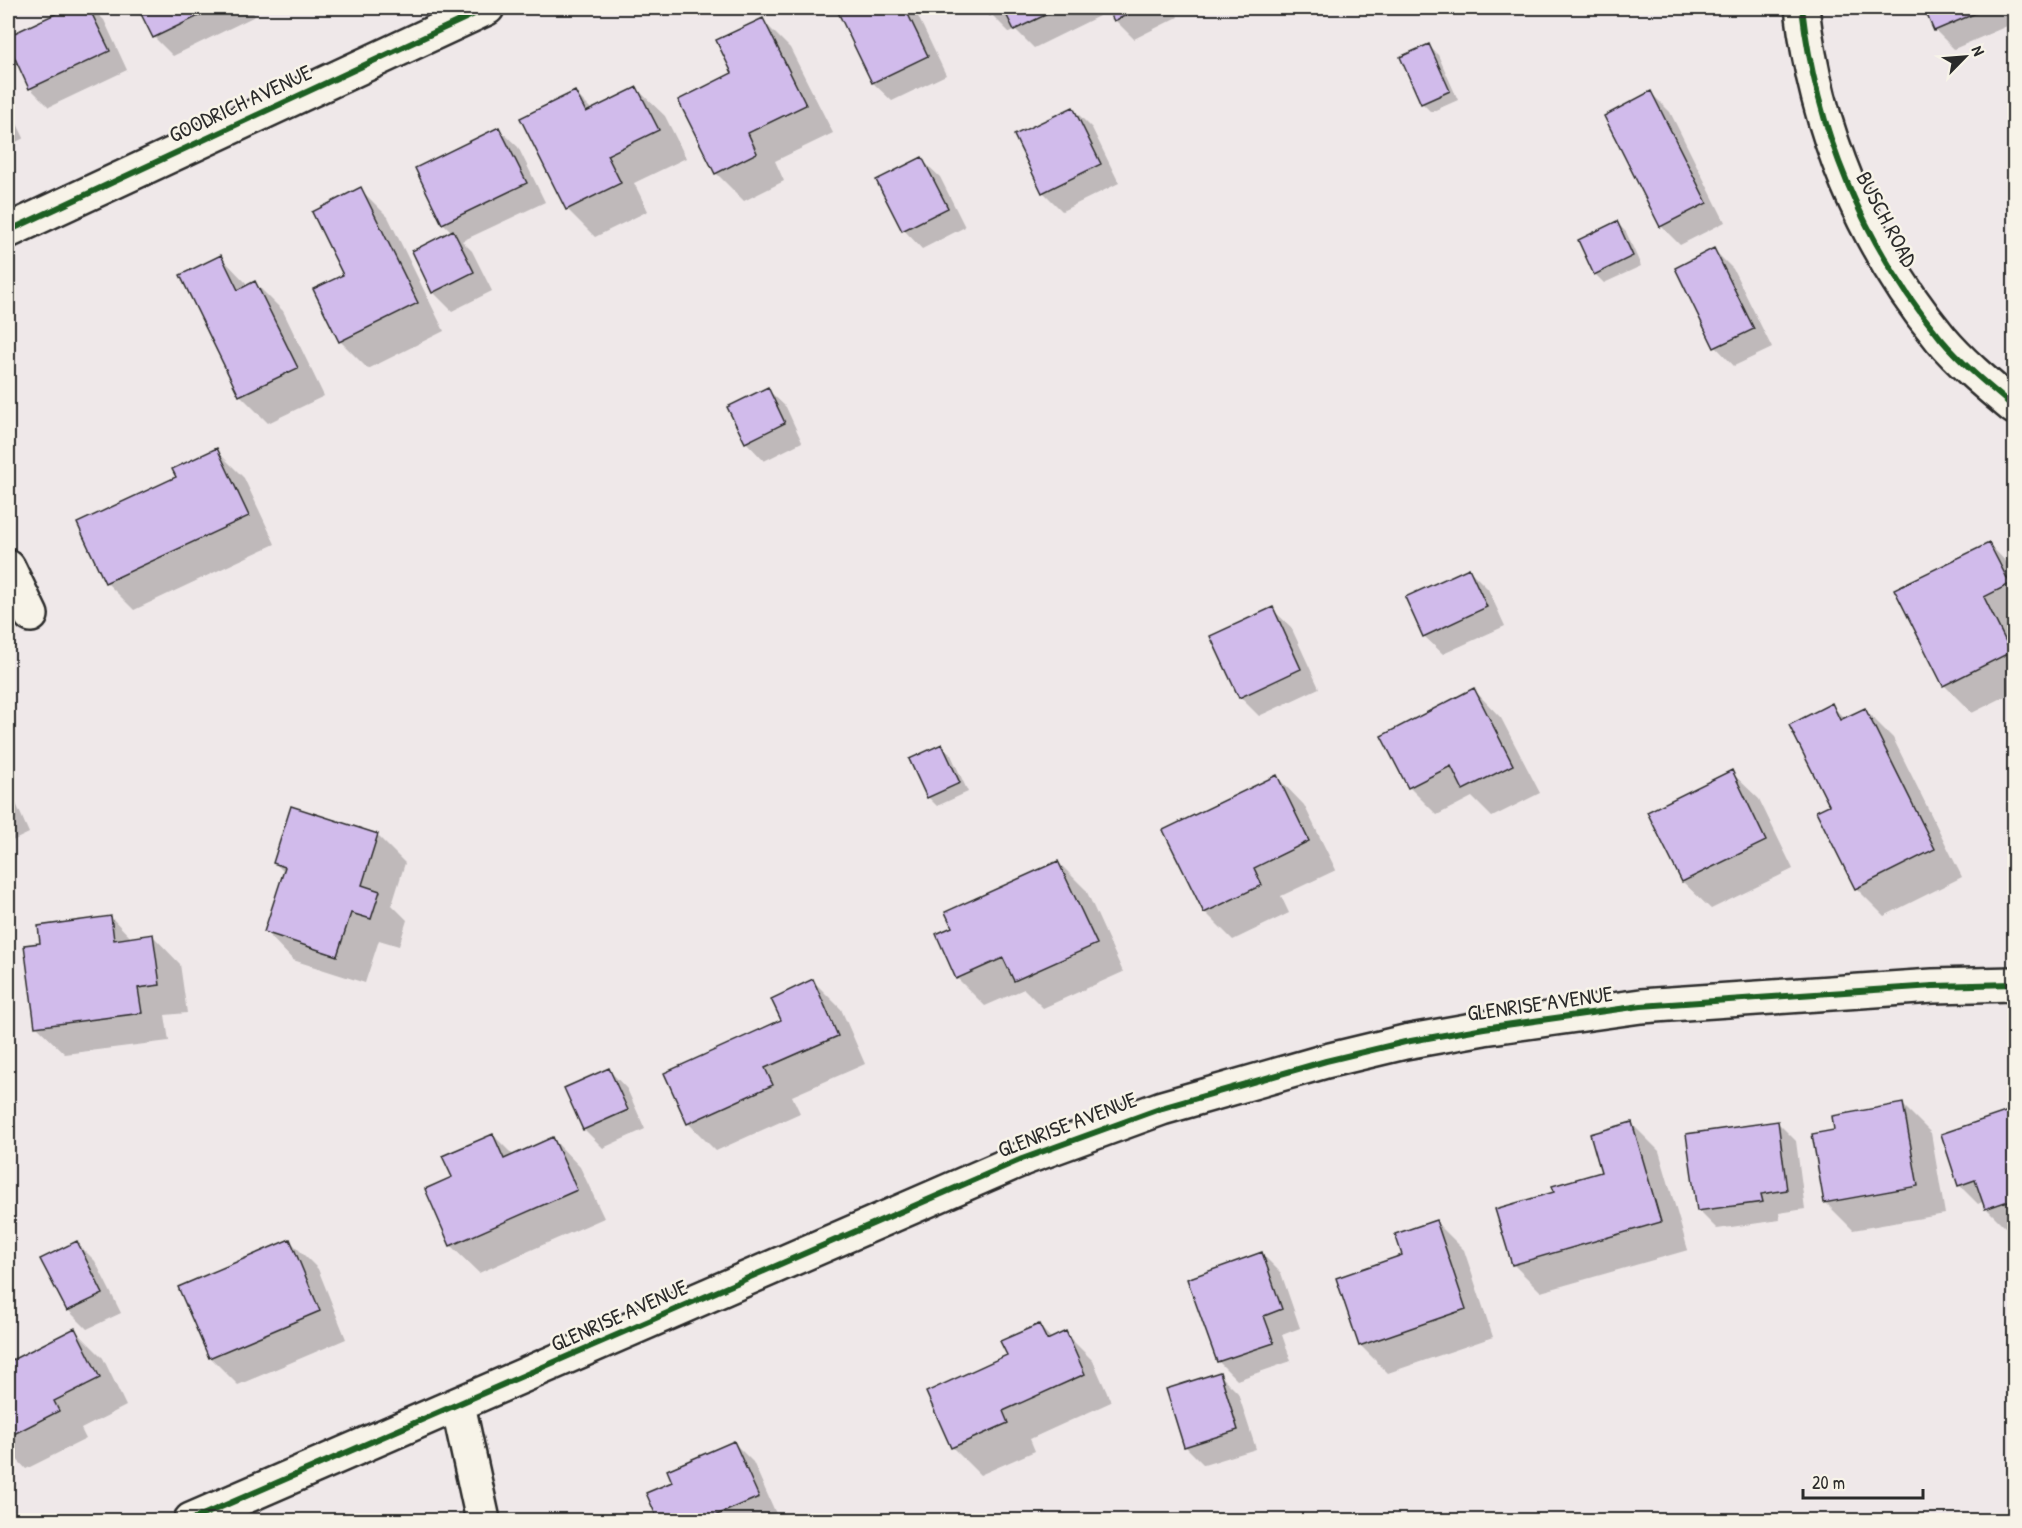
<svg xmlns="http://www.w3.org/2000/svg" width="2022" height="1528" font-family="'Patrick Hand',sans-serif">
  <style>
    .shadow { fill: #0003 }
    .building { fill: #d1bbeb; stroke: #2b2b2b; stroke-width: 1.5 }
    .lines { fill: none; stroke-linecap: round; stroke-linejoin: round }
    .street-casing { stroke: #2b2b2b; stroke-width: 38 }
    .street { stroke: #f7f3e8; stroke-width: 33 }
    .cycleway-casing { stroke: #f7f3e8; stroke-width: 10 }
    .cycleway { stroke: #1b5e20; stroke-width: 6 }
    .labels { text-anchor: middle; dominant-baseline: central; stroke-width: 5; stroke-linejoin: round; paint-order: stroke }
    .street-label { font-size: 22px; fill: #2b2b2b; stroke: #f7f3e8 }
  </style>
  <rect width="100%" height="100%" fill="#efe8e9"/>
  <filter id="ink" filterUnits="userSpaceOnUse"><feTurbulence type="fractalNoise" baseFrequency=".0167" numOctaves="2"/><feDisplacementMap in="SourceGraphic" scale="12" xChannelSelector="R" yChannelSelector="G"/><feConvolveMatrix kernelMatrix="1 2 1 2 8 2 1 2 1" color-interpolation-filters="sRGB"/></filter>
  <g filter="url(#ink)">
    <!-- shadow -->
    <path class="shadow" d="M72 8H91L104 20 127 70 49 107 30 88 8 38Z
      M139 8H251L255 16 173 56 154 37Z
      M837 8H914L946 75 892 101 873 83Z
      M988 8H1095L1099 16 1034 48 1016 30 1010 33 991 14Z
      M1109 8H1174L1178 17 1134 39 1115 20Z
      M1926 8H2013L2014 23 1954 49 1935 30Z
      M762 20 790 48 833 133 775 161 784 181 744 201 716 173 734 73Z
      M1429 46 1438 55 1458 100 1431 112 1422 103Z
      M637 89 665 116 686 158 634 183 648 211 595 237 567 209 575 93 593 111Z
      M1651 93 1670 112 1725 222 1680 245 1661 226Z
      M8 105 24 138 8 146Z
      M1073 109 1092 128 1119 183 1062 211 1043 192Z
      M499 129 518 147 545 202 462 241 472 251 492 291 452 311 433 292 452 232 443 223Z
      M921 159 940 177 965 227 922 249 904 230 879 181Z
      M360 189 388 217 444 331 368 369 340 341 345 276Z
      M1617 223 1626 232 1641 266 1604 283 1595 274Z
      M1714 250 1733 269 1772 348 1734 366 1716 347 1677 268Z
      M220 256 249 286 255 283 283 311 324 396 268 423 240 395Z
      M767 389 786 407 802 442 764 461 746 442Z
      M216 450 244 478 275 544 134 610 106 582 178 478Z
      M1989 544 2014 570V623L2011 625 2014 632V692L1972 713 1944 685Z
      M1469 570 1488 589 1505 626 1443 654 1424 636Z
      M1272 609 1291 627 1319 688 1259 716 1240 697Z
      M1474 690 1501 718 1540 793 1492 817 1472 797 1437 815 1409 787Z
      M1831 705 1845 719 1865 710 1893 738 1962 877 1884 916 1856 888 1831 805Z
      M942 746 951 755 968 792 937 806 928 797Z
      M1731 772 1759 799 1793 869 1711 909 1683 882 1649 812Z
      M1277 777 1304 805 1336 870 1281 896 1289 913 1233 940 1205 912Z
      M8 785 29 833 8 843Z
      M377 835 405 863 392 905 407 920 399 946 379 940 365 983 293 960 266 932 285 873 275 863Z
      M1058 862 1086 890 1123 972 1043 1008 1024 989 985 1006 957 978 954 927Z
      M111 917 132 939 153 936 180 964 187 1013 165 1015 169 1041 65 1054 37 1027 42 944Z
      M813 981 841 1009 865 1064 792 1096 800 1113 716 1151 688 1123 783 1021Z
      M609 1070 627 1089 645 1129 603 1148 584 1129Z
      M1903 1105 1931 1133 1945 1214 1853 1230 1825 1202 1836 1131Z
      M2014 1111V1224L2005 1227 1986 1208 1984 1201 1978 1204 1959 1185 1943 1135Z
      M1777 1122 1796 1141 1805 1209 1779 1213 1780 1220 1717 1229 1698 1210Z
      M1631 1123 1659 1151 1688 1250 1541 1292 1513 1264 1555 1193 1603 1173Z
      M493 1135 514 1156 553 1139 580 1167 604 1218 479 1273 451 1246 427 1190 454 1178Z
      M1436 1222 1464 1250 1493 1337 1388 1373 1360 1345Z
      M290 1241 318 1269 346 1339 238 1385 210 1357Z
      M77 1243 95 1261 121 1313 87 1329 68 1310 42 1260Z
      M1262 1254 1281 1273 1300 1328 1282 1335 1291 1361 1237 1380 1218 1361Z
      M1039 1326 1052 1339 1065 1333 1093 1361 1111 1402 1030 1439 1035 1451 980 1475 952 1447 1009 1356Z
      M75 1330 103 1358 126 1406 81 1429 86 1439 26 1469 8 1450V1364Z
      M1219 1374 1238 1393 1256 1449 1204 1465 1185 1446Z
      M734 1443 753 1462 777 1516 767 1520H660L648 1494 674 1483Z"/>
    <!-- building -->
    <path class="building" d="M68 8H89L110 51 29 89 8 43V36Z
      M138 8H215L153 38Z
      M836 8H905L928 56 872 83Z
      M986 8H1060L1014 30 1003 8 990 15Z
      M1107 8H1142L1114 21Z
      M1924 8H1988L1934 31Z
      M763 18 806 105 748 133 757 153 715 174 678 100 732 73 716 40Z
      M1429 44 1450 91 1421 104 1400 57Z
      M637 87 659 130 607 155 621 183 566 210 520 118 575 91 586 112Z
      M1651 91 1707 203 1660 227 1604 116Z
      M1073 107 1101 164 1042 193 1014 135Z
      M499 127 527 183 442 224 415 168Z
      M922 157 948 208 902 231 876 180Z
      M361 187 418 303 339 342 313 289 343 275 312 212Z
      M1617 221 1633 256 1594 275 1578 240Z
      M453 230 474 272 432 293 412 251Z
      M1714 248 1754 329 1714 348 1675 268Z
      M221 255 238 290 255 281 298 368 239 396 180 275Z
      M768 387 785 423 745 443 727 407Z
      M217 448 249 516 105 583 77 523 176 477 172 469Z
      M1989 543 2010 584 1984 597 2011 652 1943 686 1894 589Z
      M1469 568 1487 607 1423 637 1405 597Z
      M1273 607 1301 669 1239 698 1210 636Z
      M1474 688 1513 765 1463 790 1451 766 1408 788 1381 736Z
      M1832 703 1840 720 1865 708 1935 849 1855 889 1816 811 1829 805 1789 725Z
      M942 744 960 783 927 798 909 759Z
      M1732 770 1766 841 1682 882 1647 812Z
      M1277 775 1309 841 1254 868 1262 885 1204 913 1163 830Z
      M291 806 378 834 362 885 380 891 371 919 351 913 337 956 264 932 285 867 273 863Z
      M1058 861 1097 944 1014 981 1003 958 956 979 936 934 952 927 945 912Z
      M111 916 114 940 153 934 160 985 138 988 142 1013 35 1027 24 945 40 943 38 926Z
      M813 979 838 1036 765 1068 773 1085 687 1124 664 1073 781 1020 771 999Z
      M609 1068 628 1110 583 1130 564 1088Z
      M1903 1103 1918 1186 1824 1203 1812 1134 1834 1130 1832 1116Z
      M2014 1109V1178L2011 1179 2014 1190V1199L1985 1209 1975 1180 1958 1186 1941 1134Z
      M1778 1121 1787 1190 1761 1194 1763 1202 1697 1211 1686 1134Z
      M1632 1122 1661 1222 1512 1265 1495 1209 1554 1192 1552 1186 1601 1172 1590 1134Z
      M493 1134 504 1159 553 1137 577 1190 450 1246 425 1189 452 1177 442 1156Z
      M1436 1220 1466 1309 1359 1346 1336 1278 1402 1255 1395 1234Z
      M290 1239 320 1311 209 1358 178 1287Z
      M77 1241 103 1294 67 1311 40 1259Z
      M1262 1252 1282 1309 1264 1316 1274 1343 1217 1362 1187 1279Z
      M1039 1324 1047 1340 1066 1331 1085 1374 1003 1411 1008 1423 951 1448 926 1392 1007 1355 1000 1341Z
      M75 1328 100 1378 54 1401 59 1411 8 1437V1362Z
      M1220 1372 1238 1430 1184 1447 1166 1389Z
      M734 1441 759 1497 705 1520H658L646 1493 672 1482 667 1470Z"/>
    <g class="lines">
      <!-- street casing -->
      <g class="street-casing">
        <path id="street" d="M1802 8C1816 129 1863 244 1941 339 1962 364 1989 386 2014 407
          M8 231 487 8
          M8 567 31 615
          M458 1405 483 1520
          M191 1520 1022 1159 1162 1108 1326 1061 1405 1042 1484 1028 1641 1006 1933 986 2014 984"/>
      </g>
      <!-- street -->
      <use href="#street" class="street"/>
      <!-- cycleway casing -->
      <g class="cycleway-casing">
        <path id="cycleway" d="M1802 8C1816 129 1863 244 1941 339 1962 364 1989 386 2014 407
          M8 231 487 8
          M191 1520 1022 1159 1162 1108 1326 1061 1405 1042 1484 1028 1641 1006 1933 986 2014 984"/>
      </g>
      <!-- cycleway -->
      <use href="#cycleway" class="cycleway"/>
    </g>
  </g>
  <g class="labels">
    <!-- street labels -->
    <g class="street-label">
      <text transform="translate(240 103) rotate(-25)">GOODRICH AVENUE</text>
      <text transform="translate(1887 219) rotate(62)">BUSCH ROAD</text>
      <text transform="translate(1540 1003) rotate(-8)">GLENRISE AVENUE</text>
      <text transform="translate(1067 1124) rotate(-21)">GLENRISE AVENUE</text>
      <text transform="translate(619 1315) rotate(-24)">GLENRISE AVENUE</text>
    </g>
  </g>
  <!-- margin -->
  <rect width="2022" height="1528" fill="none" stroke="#f7f3e8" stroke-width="30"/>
  <rect x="15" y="15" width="1992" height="1498" fill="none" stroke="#2b2b2b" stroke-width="2" filter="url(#ink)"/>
  <!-- north arrow -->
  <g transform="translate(1965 57) rotate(65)" stroke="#f7f3e8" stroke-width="4.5" paint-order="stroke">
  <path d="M0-4.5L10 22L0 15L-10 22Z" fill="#2b2b2b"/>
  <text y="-9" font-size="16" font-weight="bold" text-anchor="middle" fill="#2b2b2b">N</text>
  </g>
  <!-- scale -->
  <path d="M1803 1489v9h120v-9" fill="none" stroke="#2b2b2b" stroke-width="3"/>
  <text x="1812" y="1489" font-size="18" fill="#2b2b2b" stroke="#f7f3e8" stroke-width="4.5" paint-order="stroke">20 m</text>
</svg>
